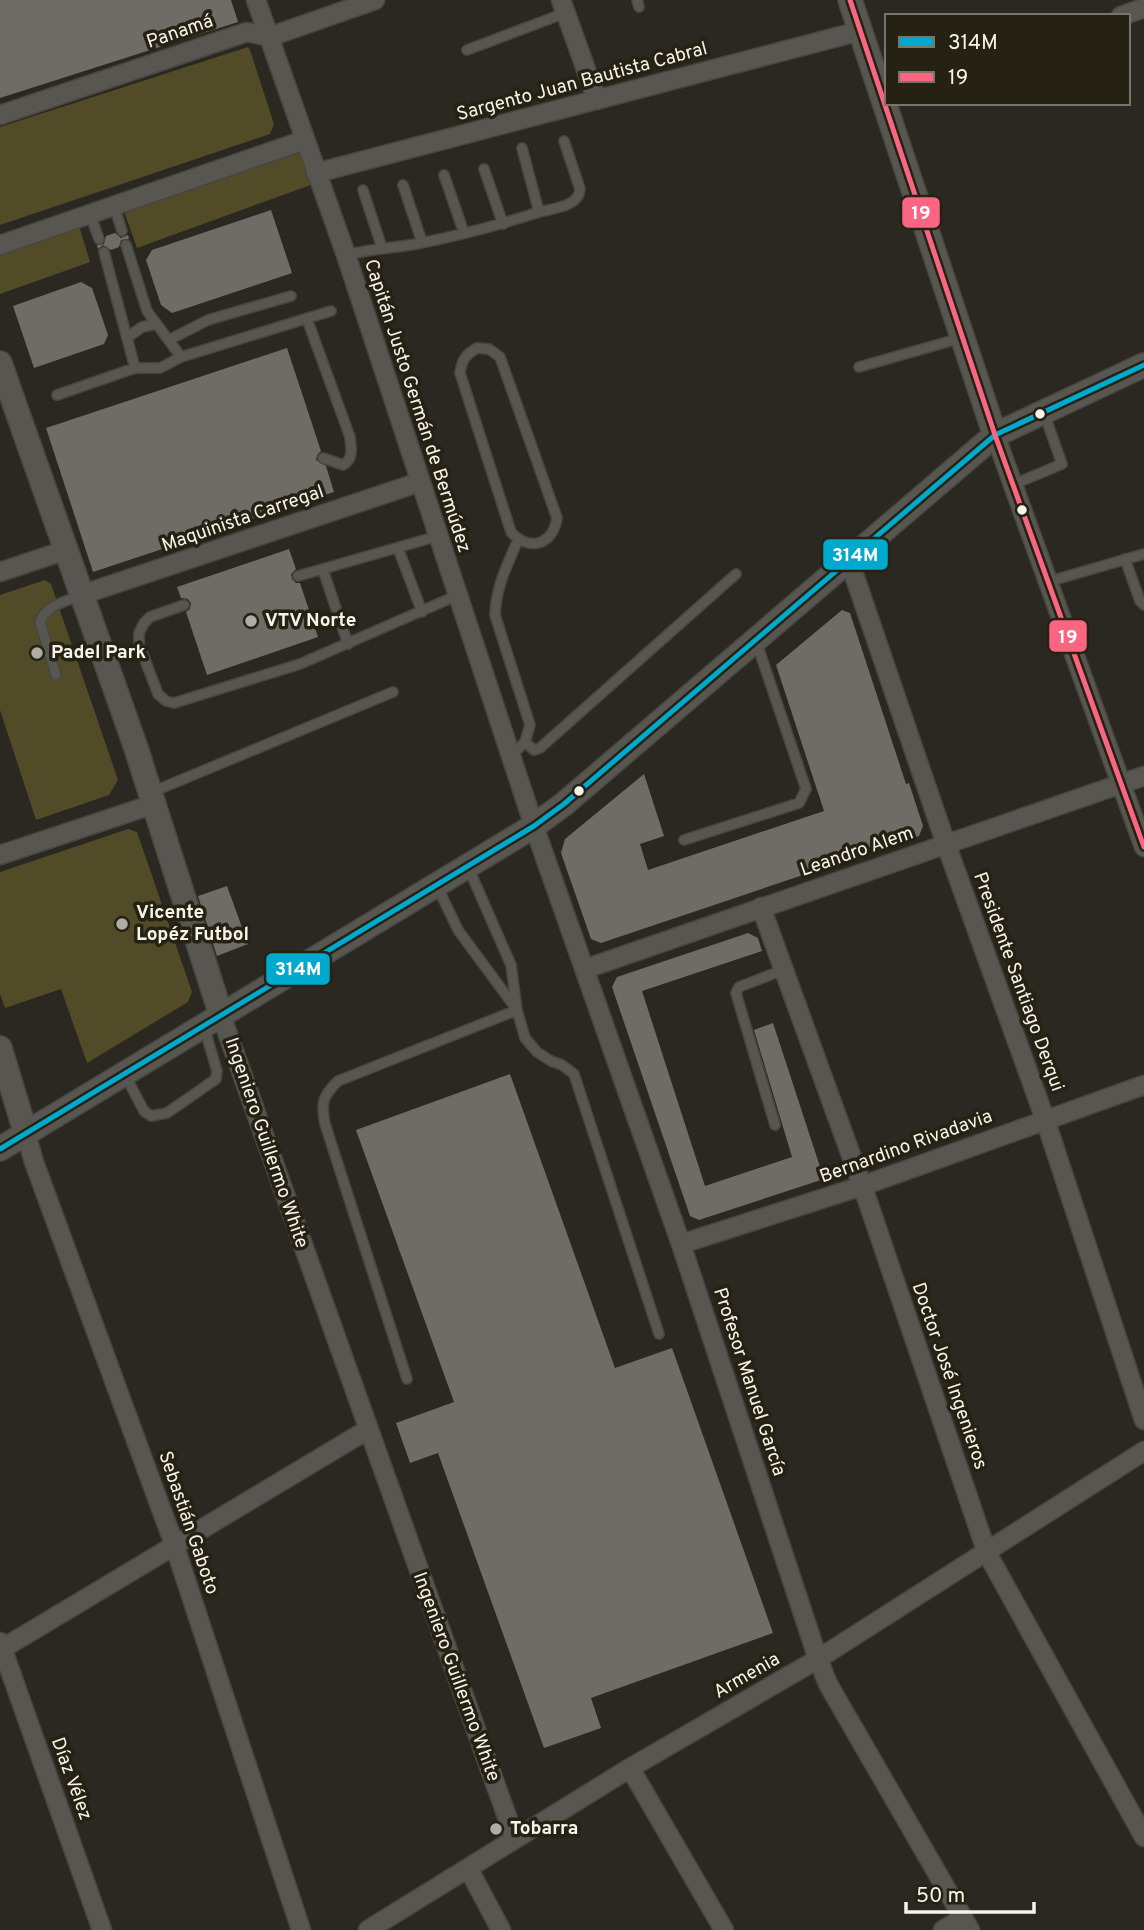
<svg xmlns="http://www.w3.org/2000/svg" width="1144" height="1930" font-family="Overpass,sans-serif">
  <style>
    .green { fill: #514b27 }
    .building { fill: #6e6c65 }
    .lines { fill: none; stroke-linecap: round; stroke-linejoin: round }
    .lane-casing { stroke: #484640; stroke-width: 12 }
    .street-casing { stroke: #484640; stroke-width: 21 }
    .secondary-casing { stroke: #484640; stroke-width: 26 }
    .lane { stroke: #575650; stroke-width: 9 }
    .street { stroke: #575650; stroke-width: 18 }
    .secondary { stroke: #575650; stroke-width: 23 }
    .bus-1-casing { stroke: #252213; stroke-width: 10 }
    .bus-2-casing { stroke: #252213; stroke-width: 10 }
    .bus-1 { stroke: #00a9ce; stroke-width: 5 }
    .bus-2 { stroke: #fa6682; stroke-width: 5 }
    .bus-dot { fill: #f6f4ea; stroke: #252213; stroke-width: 2.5 }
    .poi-dot { fill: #afada3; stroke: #252213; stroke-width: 2.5 }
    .labels { text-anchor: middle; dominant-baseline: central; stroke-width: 7; stroke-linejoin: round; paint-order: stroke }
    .street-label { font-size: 19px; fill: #f6f4ea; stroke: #252213 }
    .poi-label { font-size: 19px; font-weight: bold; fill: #f6f4ea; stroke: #252213; text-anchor: start }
    .line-badge { stroke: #252213; stroke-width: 2.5 }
    .badge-label { font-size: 19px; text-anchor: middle; font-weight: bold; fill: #fff }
  </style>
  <rect width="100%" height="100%" fill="#2a2820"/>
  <!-- green -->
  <path class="green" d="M248 47 250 50 274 124 270 134 0 225V127Z
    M305 140 319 182 137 248 121 203Z
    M77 219 90 262 0 294V245Z
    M45 580 51 584 118 780 109 795 36 820 0 710V595Z
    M128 829 137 832 192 992 188 1002 87 1063 61 989 5 1008 0 994V872Z"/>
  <!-- building -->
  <path class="building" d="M0 0H231L238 22 0 98Z
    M271 210 292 273 172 313 161 305 146 260 152 250Z
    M115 233 121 238 128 235 129 239 121 240 119 247 111 250 103 245 98 249 97 245 104 244 106 236Z
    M81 282 92 288 108 335 104 344 34 368 13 306Z
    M287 348 321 451 317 455 316 460 326 466 334 492 93 572 46 428Z
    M289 549 296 569 291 574 292 579 296 583H300L318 637 207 675 186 612 190 609 191 603 188 599 181 598 177 587Z
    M842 610 850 613 906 784 909 783 923 826 919 836 601 943 591 939 561 853 565 839 644 774 664 836 640 844 648 870 824 811 776 665Z
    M227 886 248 944 217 956 198 896Z
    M748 933 758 938 762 951 642 991 705 1186 792 1157 754 1030 773 1023 824 1179 699 1220 690 1216 612 987 617 977Z
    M510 1074 615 1368 672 1348 773 1633 591 1698 601 1728 544 1748 438 1453 410 1463 396 1423 454 1402 356 1130Z"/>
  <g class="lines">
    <!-- lane casing -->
    <g class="lane-casing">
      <path id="lane" d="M637 0 639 7
        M467 50 565 13
        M484 169 503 224
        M444 175 464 233
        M403 185 422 242
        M363 190 382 248
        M114 206 122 231
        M539 212C553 208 579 207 580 189L564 141
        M90 214 99 239
        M104 252 135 368H160L181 357 147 311 126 245
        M346 255C369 249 393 248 416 244 458 236 499 225 539 212L522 148
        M307 319 350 437C351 448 354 459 343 465L323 458
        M128 337 142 327 157 324
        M169 340 208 320 291 296
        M477 348 489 349 500 357 557 518C553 545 529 552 511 532L460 373C462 360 465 355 477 348Z
        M181 357 331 311
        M859 367 961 338
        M57 395 135 368
        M1012 485 1062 464 1044 413
        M398 548 422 612
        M1125 559 1140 601 1144 605
        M323 570 348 644
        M298 576 438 536
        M1047 582 1144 554
        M184 605 150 617 144 623 139 633V644L158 694 166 701 174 703 300 664 458 595
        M56 675 40 622C46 605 65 602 81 595
        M525 742 534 750 540 748 736 574
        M511 756 525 742 530 725 495 615C496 587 507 565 518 540
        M152 792 393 692
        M684 840 799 803 806 789 756 641
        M437 886 458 930 517 1010 525 1038 537 1052 551 1061 562 1065 574 1074 659 1334
        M125 1075 144 1111 151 1116 167 1113 216 1079 217 1071 204 1027
        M775 1125 736 993 739 987 783 970
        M407 1379 325 1124C321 1102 322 1097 338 1081L517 1010 511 965 468 867"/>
    </g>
    <!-- street casing -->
    <g class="street-casing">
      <path id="street" d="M256 0 346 255 534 826 681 1244 818 1659 828 1684 970 1930
        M561 0 597 100
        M1121 16 1144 8
        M0 115 247 32 269 37 375 0
        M316 173 860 31
        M0 245 305 140
        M995 435 1144 847
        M849 560 946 844 1045 1119 1144 1420
        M0 572 66 550
        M81 595 420 482
        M0 855 154 804
        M761 907 868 1202 987 1553 1144 1837
        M585 969 1144 776
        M221 1015 515 1839
        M26 1134 34 1162 174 1544 301 1930
        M681 1244 862 1186 1144 1085
        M0 1642 102 1930
        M0 1650 367 1430
        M630 1768 724 1930
        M468 1868 501 1930
        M368 1930 630 1768 818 1659 1144 1451
        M943 1930 963 1918"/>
    </g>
    <!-- secondary casing -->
    <g class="secondary-casing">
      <path id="secondary" d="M850 0 995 435
        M0 363 136 748 221 1015
        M0 1048 26 1134
        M0 1149 534 826 564 804 995 435 1144 365"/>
    </g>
    <!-- lane -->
    <use href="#lane" class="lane"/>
    <!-- street -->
    <use href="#street" class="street"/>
    <!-- secondary -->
    <use href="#secondary" class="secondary"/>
    <!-- bus-1 casing -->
    <g class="bus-1-casing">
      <path id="bus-1" d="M0 1149 534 826 564 804 995 435 1144 365"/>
    </g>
    <!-- bus-2 casing -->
    <g class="bus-2-casing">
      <path id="bus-2" d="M850 0 995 435 1144 847"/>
    </g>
    <!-- bus-1 -->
    <use href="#bus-1" class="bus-1"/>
    <!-- bus-2 -->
    <use href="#bus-2" class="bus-2"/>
  </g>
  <!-- markers -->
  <g class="bus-dot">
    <circle cx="1040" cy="414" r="6"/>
    <circle cx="1022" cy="510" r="6"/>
    <circle cx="579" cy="791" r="6"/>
  </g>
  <g class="poi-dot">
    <circle cx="251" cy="621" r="7"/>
    <circle cx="37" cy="653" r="7"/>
    <circle cx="122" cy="924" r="7"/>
    <circle cx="496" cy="1829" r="7"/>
  </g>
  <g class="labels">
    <!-- street labels -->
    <g class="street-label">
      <text transform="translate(180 32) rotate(-19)">Panamá</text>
      <text transform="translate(582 82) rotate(-15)">Sargento Juan Bautista Cabral</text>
      <text transform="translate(417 406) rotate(72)">Capitán Justo Germán de Bermúdez</text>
      <text transform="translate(243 519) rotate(-19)">Maquinista Carregal</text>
      <text transform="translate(857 852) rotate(-19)">Leandro Alem</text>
      <text transform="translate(1018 982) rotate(70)">Presidente Santiago Derqui</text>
      <text transform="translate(266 1143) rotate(71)">Ingeniero Guillermo White</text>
      <text transform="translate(906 1147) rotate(-20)">Bernardino Rivadavia</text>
      <text transform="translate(949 1376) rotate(71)">Doctor José Ingenieros</text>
      <text transform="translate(749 1382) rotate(72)">Profesor Manuel García</text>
      <text transform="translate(188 1523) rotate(71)">Sebastián Gaboto</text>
      <text transform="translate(747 1676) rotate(-30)">Armenia</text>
      <text transform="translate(456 1677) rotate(70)">Ingeniero Guillermo White</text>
      <text transform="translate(71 1779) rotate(70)">Díaz Vélez</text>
    </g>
    <!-- poi labels -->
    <g class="poi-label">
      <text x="265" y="621">VTV Norte</text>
      <text x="51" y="653">Padel Park</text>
      <text x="136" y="913">Vicente<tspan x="136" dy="22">Lopéz Futbol</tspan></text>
      <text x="510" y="1829">Tobarra</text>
    </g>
  </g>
  <g class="line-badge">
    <rect x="901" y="196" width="40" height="33" rx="7" fill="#fa6682"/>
    <rect x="822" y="538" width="67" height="33" rx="7" fill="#00a9ce"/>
    <rect x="1048" y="619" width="40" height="34" rx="7" fill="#fa6682"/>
    <rect x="265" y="952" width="66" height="34" rx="7" fill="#00a9ce"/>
  </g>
  <g class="badge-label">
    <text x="921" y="219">19</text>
    <text x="855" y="561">314M</text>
    <text x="1068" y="643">19</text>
    <text x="298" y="975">314M</text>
  </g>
  <!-- legend -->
  <rect x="885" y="14" width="245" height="91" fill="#252213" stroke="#797669" stroke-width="2"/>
  <rect x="899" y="37" width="35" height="10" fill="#00a9ce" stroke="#797669" stroke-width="2"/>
  <text x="948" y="49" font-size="21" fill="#f6f4ea">314M</text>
  <rect x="899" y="72" width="35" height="10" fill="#fa6682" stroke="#797669" stroke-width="2"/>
  <text x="948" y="84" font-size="21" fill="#f6f4ea">19</text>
  <!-- scale -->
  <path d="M906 1902v10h128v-10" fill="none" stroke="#f6f4ea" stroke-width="3.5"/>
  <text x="916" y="1902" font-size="21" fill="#f6f4ea" stroke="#252213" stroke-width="5" paint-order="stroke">50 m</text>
</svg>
